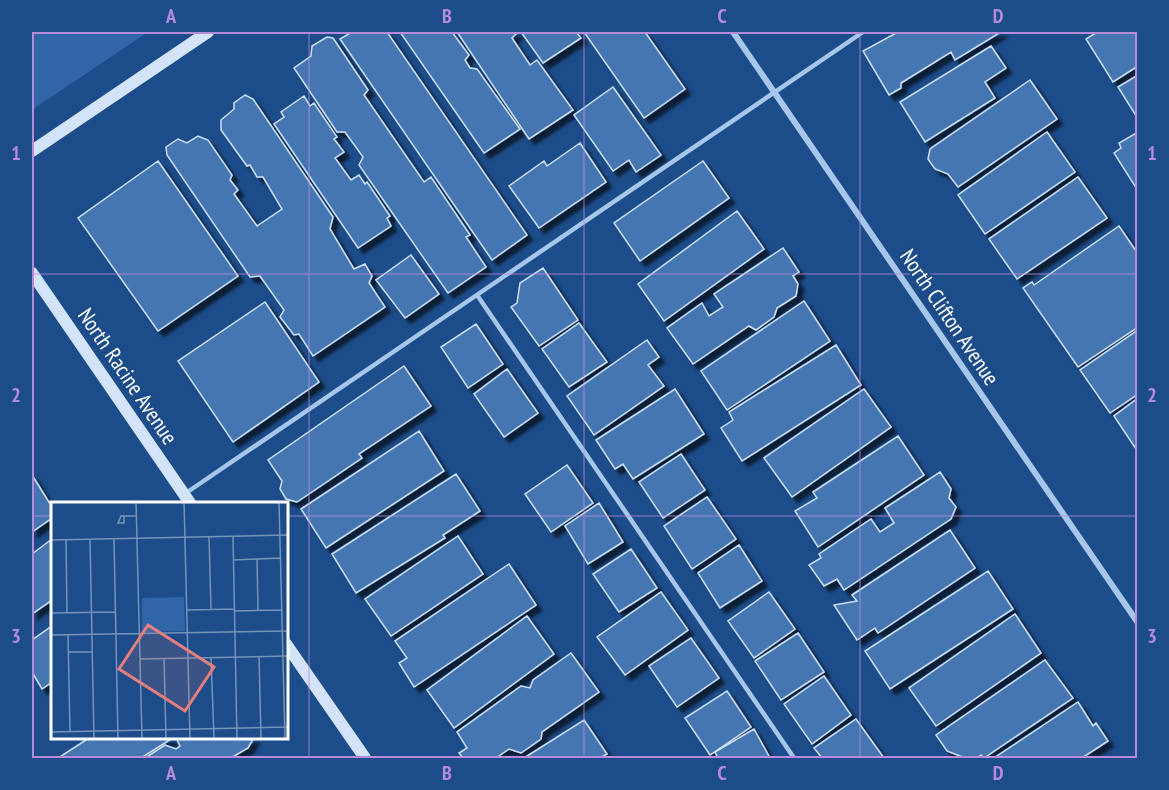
<svg xmlns="http://www.w3.org/2000/svg" width="1169" height="790" font-family="'PT Sans Narrow',sans-serif">
  <style>
    .green { fill: #3066a7 }
    .building { fill: #4476b2; stroke: #cce0f9; stroke-width: 1.5; filter: url(#shadow) }
    .lines { fill: none; stroke-linecap: round; stroke-linejoin: round }
    .lane { stroke: #a7c6ec; stroke-width: 4.5 }
    .street { stroke: #a7c6ec; stroke-width: 6 }
    .secondary { stroke: #d3e3f9; stroke-width: 12 }
    .grid { fill: none; stroke: #b68bdc; stroke-width: 1.5; stroke-opacity: 0.55 }
    .labels { text-anchor: middle; dominant-baseline: central; stroke-width: 4.5; stroke-linejoin: round; paint-order: stroke }
    .street-label { font-size: 22px; fill: #fff; stroke: #1c4c89 }
    .inset-road { fill: none; stroke: #7794b8; stroke-width: 1.5 }
    .view { fill: #e67e7e; fill-opacity: 0.15; stroke: #e67e7e; stroke-width: 3 }
    .inset-edge { fill: none; stroke: #fff; stroke-width: 3 }
    .neatline { fill: none; stroke: #b68bdc; stroke-width: 2 }
    .grid-label { font-size: 20px; text-anchor: middle; font-weight: bold; fill: #b68bdc }
  </style>
  <defs>
    <filter id="shadow"><feDropShadow dx="5.5" dy="5.5" stdDeviation="1.5" flood-color="#0009"/></filter>
  </defs>
  <rect width="100%" height="100%" fill="#1c4c89"/>
  <!-- green -->
  <path class="green" d="M32 32H148L32 110Z"/>
  <!-- building -->
  <path class="building" d="M352 32H387L527 235 492 260 340 39Z
    M400 32H452L469 55 465 60 470 68 477 69 520 129 484 153Z
    M457 32H518L512 38 530 65 537 60 573 110 529 139Z
    M521 32H576L581 38 543 63Z
    M584 32H645L685 89 644 118Z
    M898 32H1001L955 60 951 52 901 83V88L889 95 863 51Z
    M1097 32H1138V66L1113 82 1086 39Z
    M327 37 333 38 368 90 364 95 424 182 431 177 470 235 466 237 486 267 448 293 359 165 363 157 345 132H337L294 68 311 56 312 46Z
    M991 46 1006 68 985 82 995 98 925 142 900 102Z
    M1138 75V119L1118 87Z
    M1030 80 1057 119 958 187 948 174 935 169 928 159 930 149Z
    M613 87 661 155 636 172 629 160 613 171 574 115Z
    M245 95 253 99 333 217 330 229 354 269 365 264 372 276 369 283 385 307 313 356 299 334 294 335 280 317 284 310 260 276 250 277 167 155 166 147 178 139 187 143 198 136 208 140 232 175 230 180 238 190 234 194 257 226 282 209 263 177H257L250 165 247 166 221 130V120L234 109V103Z
    M304 96 310 106 314 103 337 137 334 139 344 152 335 158 351 180 359 175 365 184 367 182 390 216 387 218 391 226 358 248 274 124 284 117 281 112Z
    M1047 132 1075 172 985 234 958 195Z
    M1138 132V191L1114 153 1121 148 1119 143Z
    M580 143 606 182 539 228 509 186 544 161 547 166Z
    M158 161 238 276 158 331 78 218Z
    M703 161 729 198 640 261 614 223Z
    M1078 177 1107 218 1017 279 989 239Z
    M737 211 764 249 664 321 638 284Z
    M1119 226 1138 254V327L1078 367 1023 288 1032 282 1034 285Z
    M783 248 799 272 793 276 798 284 796 296 777 308 774 317 756 330 749 326 693 364 667 328 702 303 709 316 723 307 714 294Z
    M411 255 439 294 405 318 376 280Z
    M543 268 578 320 539 346 511 307 517 303 520 283Z
    M804 301 830 341 727 410 701 371Z
    M265 302 319 382 233 442 178 361Z
    M579 323 607 362 569 387 542 349Z
    M476 324 503 364 468 388 441 347Z
    M1138 330V394L1110 413 1080 370Z
    M647 340 659 357 648 365 664 386 594 435 567 396Z
    M836 345 861 385 742 461 721 428 733 420 729 412Z
    M404 366 431 406 359 454 362 458 297 502 286 499 280 489 282 481 268 460Z
    M507 369 538 413 504 437 474 394Z
    M675 389 704 434 633 479 623 464 615 469 596 440Z
    M864 389 891 427 792 497 764 458Z
    M1138 398V452L1114 416Z
    M419 431 444 471 326 548 301 509Z
    M898 436 924 475 818 547 795 511 817 498 813 492Z
    M681 454 705 490 663 518 639 482Z
    M567 465 593 503 551 532 525 494Z
    M940 472 951 489 949 498 956 507 951 519 844 590 837 579 824 586 809 565 821 558 819 554 871 519 880 532 894 523 885 508Z
    M456 474 480 511 443 535 445 538 356 593 332 554Z
    M32 475 52 507V518L32 532Z
    M707 497 736 539 692 569 664 526Z
    M599 503 623 542 588 564 565 526Z
    M950 530 975 568 878 633 875 628 857 640 834 605 857 601 852 595Z
    M458 536 483 574 391 636 365 599Z
    M52 539V600L32 614V554Z
    M739 545 762 581 720 608 698 573Z
    M631 549 657 588 619 612 593 574Z
    M509 564 536 605 414 687 399 663 407 658 395 641Z
    M988 571 1013 609 890 689 865 651Z
    M661 592 688 630 625 675 597 637Z
    M769 592 795 629 754 658 728 621Z
    M1015 614 1041 653 936 726 909 688Z
    M527 616 554 654 454 728 427 690Z
    M52 626V682L42 689 32 672V640Z
    M798 633 824 672 781 700 755 661Z
    M691 638 719 678 677 707 649 666Z
    M571 653 599 692 542 732 541 739 521 753 509 749 496 758H463L459 753 467 748 457 732 521 686 530 688 533 680Z
    M1045 660 1073 698 984 758 981 755 977 758H965L947 751 936 735Z
    M824 676 851 715 812 744 784 704Z
    M727 691 751 727 710 755 685 718Z
    M1078 702 1093 726 1096 723 1108 741 1082 758H994Z
    M856 719 884 758H822L814 748Z
    M584 720 607 754 600 758H524Z
    M754 729 770 758H718L715 752Z
    M89 738H173L141 758H58Z
    M176 738H254L248 748 231 758H145L165 745 176 749 180 746Z"/>
  <g class="lines">
    <!-- lane -->
    <path class="lane" d="M477 295 794 758
      M186 493 863 32"/>
    <!-- street -->
    <path class="street" d="M733 32 1138 623"/>
    <!-- secondary -->
    <path class="secondary" d="M32 151 208 32
      M32 273 190 503
      M286 644 365 758"/>
  </g>
  <!-- grid -->
  <path class="grid" d="M309 32V758M584 32V758M860 32V758M32 274H1138M32 516H52M286 516H1138"/>
  <g class="labels">
    <!-- street labels -->
    <g class="street-label">
      <text transform="translate(950 317) rotate(56)">North Clifton Avenue</text>
      <text transform="translate(128 376) rotate(56)">North Racine Avenue</text>
    </g>
  </g>
  <!-- overview -->
  <g transform="translate(51 502)">
    <rect width="237" height="237" fill="#1c4c89"/>
    <path d="M133 95 134 129 91 130V96Z" fill="#3066a7"/>
    <path class="inset-road" d="M85 0 91 237M133 0 139 237M228 0 234 237M73 14V21H67L70 14H86M158 35 160 108M182 35 186 237M39 37 43 237M63 37 67 237M0 38 237 33M15 38 16 110M206 57 207 108M182 58 230 56M136 108 184 107M184 109 231 108M0 111 64 110M0 133 237 129M17 133 19 230M18 150H41M208 154 210 237M160 155 163 237M113 156 115 237M89 157 237 154M0 230 237 225"/>
    <path class="view" d="M97 123 163 165 134 209 68 167Z"/>
    <rect width="237" height="237" class="inset-edge"/>
  </g>
  <!-- border -->
  <rect width="1169" height="790" fill="none" stroke="#1c4c89" stroke-width="66"/>
  <rect x="33" y="33" width="1103" height="724" class="neatline"/>
  <g class="grid-label">
    <text x="171" y="23">A</text>
    <text x="447" y="23">B</text>
    <text x="722" y="23">C</text>
    <text x="998" y="23">D</text>
    <text x="16" y="160">1</text>
    <text x="1152" y="160">1</text>
    <text x="16" y="402">2</text>
    <text x="1152" y="402">2</text>
    <text x="16" y="643">3</text>
    <text x="1152" y="643">3</text>
    <text x="171" y="780">A</text>
    <text x="447" y="780">B</text>
    <text x="722" y="780">C</text>
    <text x="998" y="780">D</text>
  </g>
</svg>
